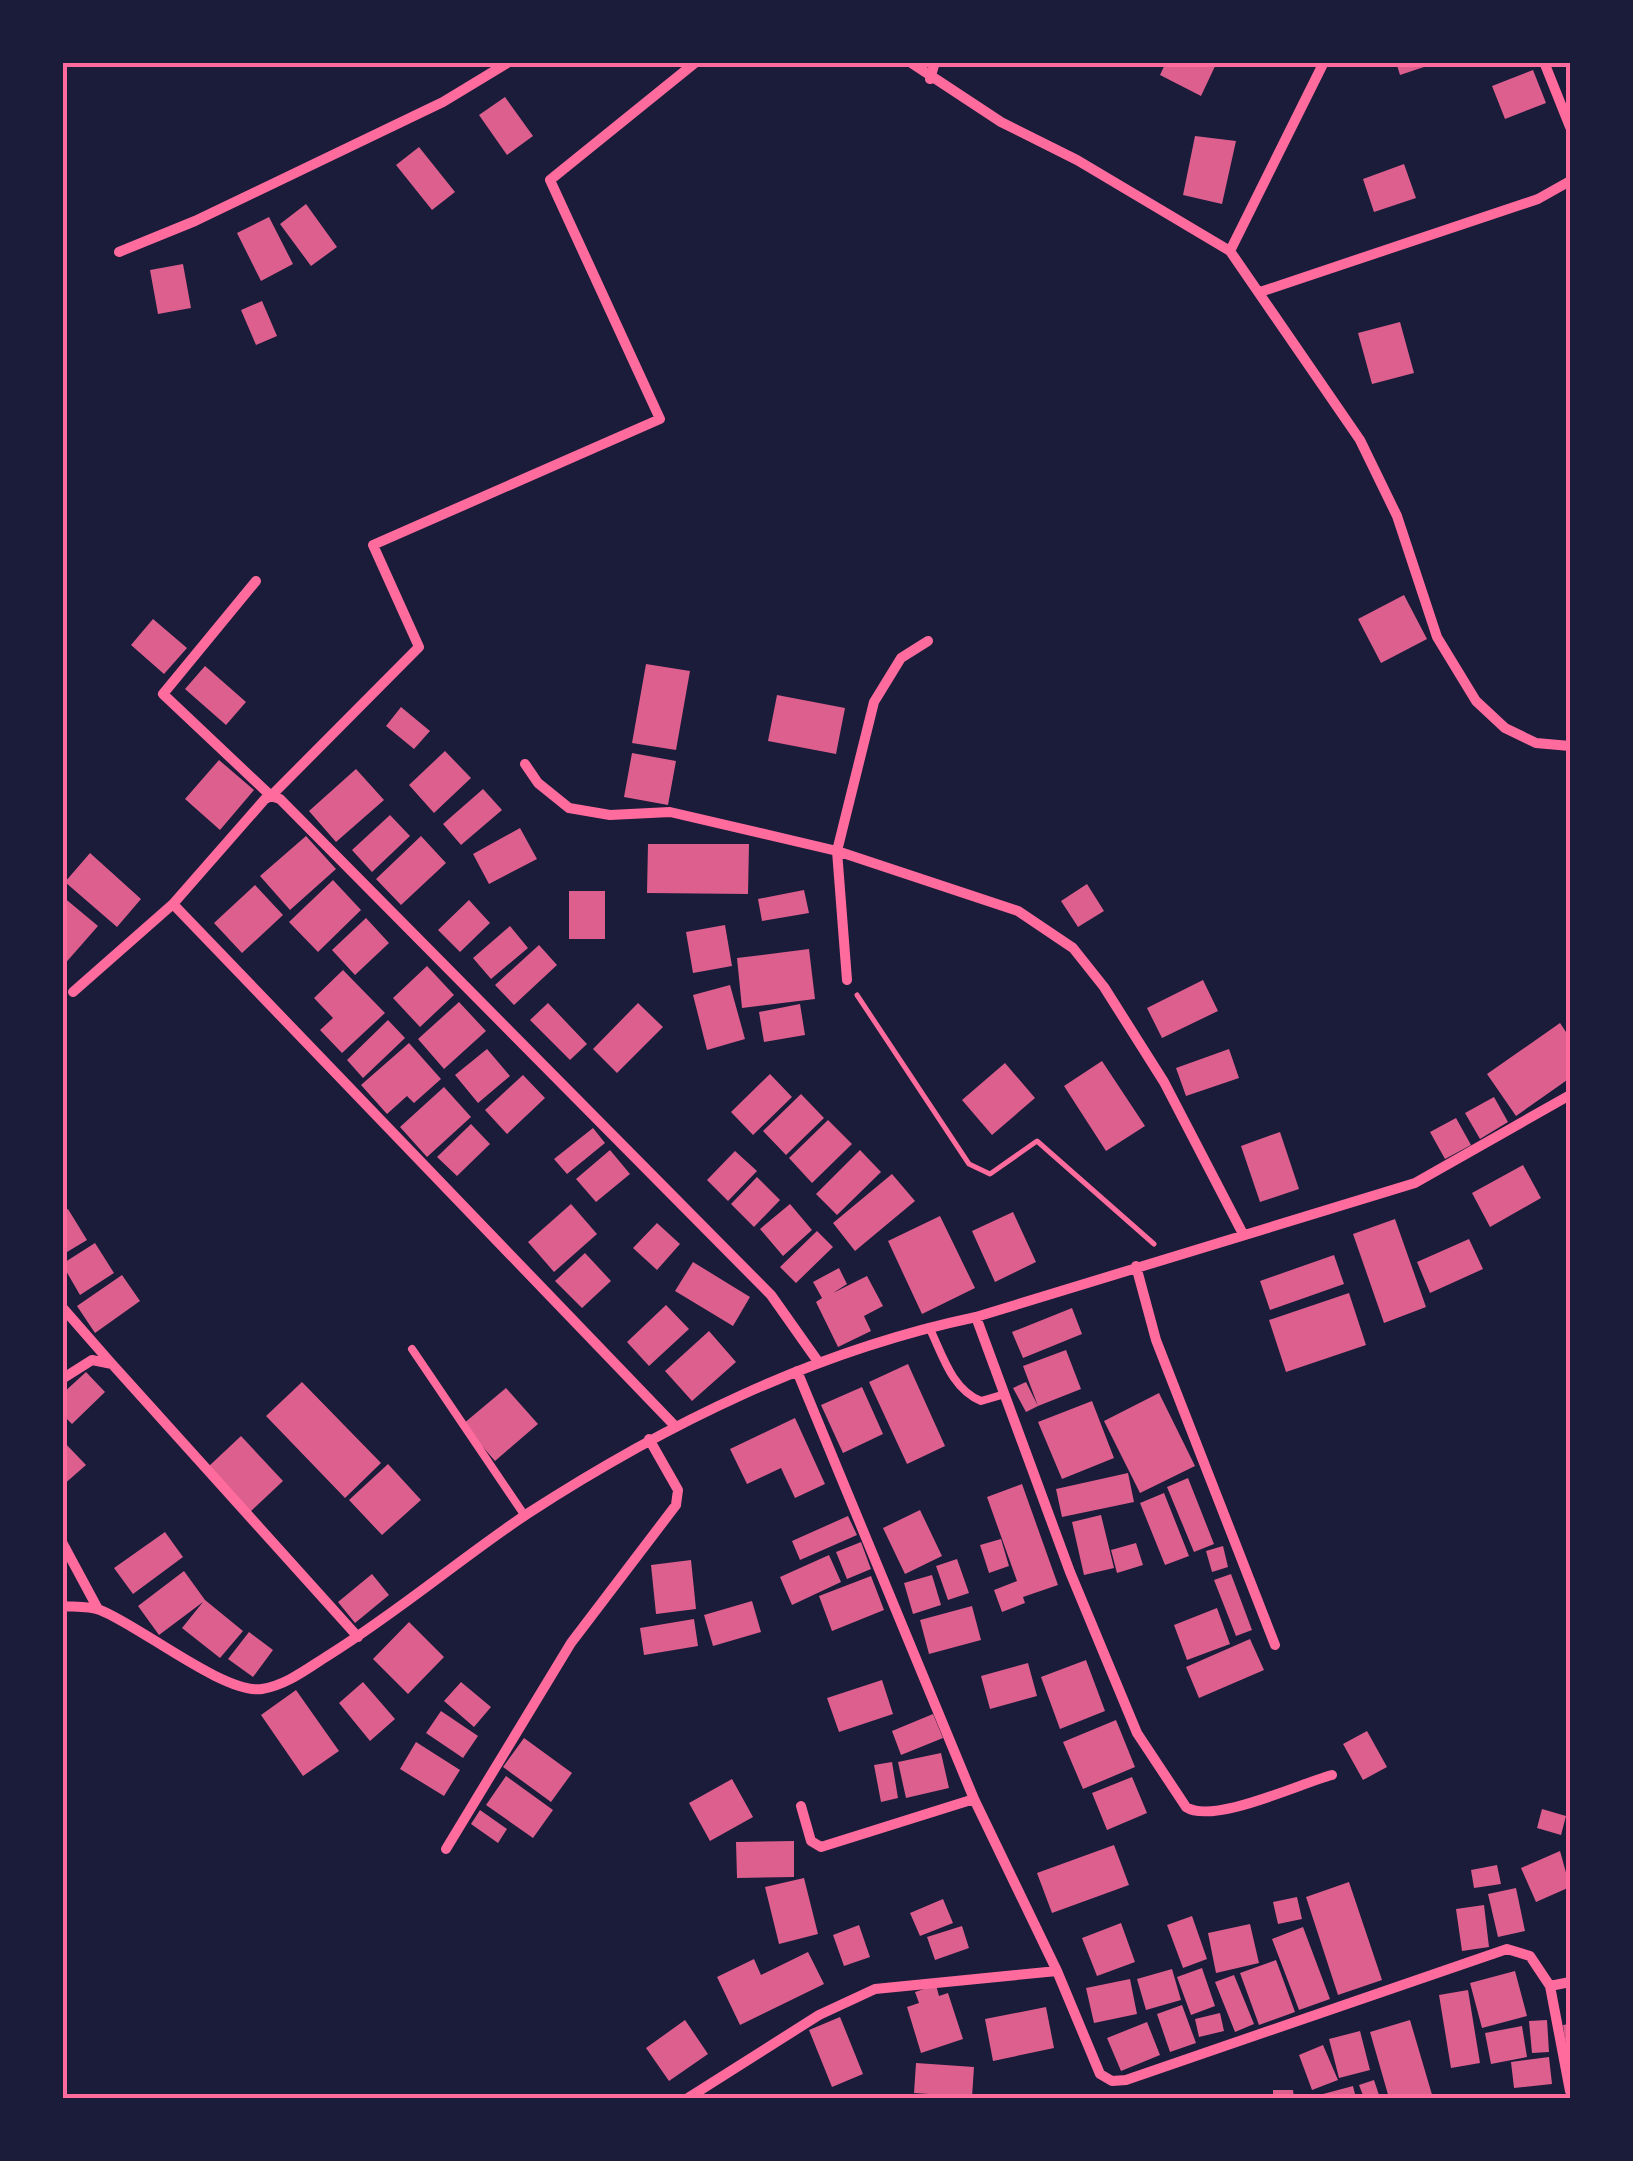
<svg xmlns="http://www.w3.org/2000/svg" width="1633" height="2161" font-family="'Titillium Web',sans-serif">
  <style>
    .building { fill: #dd5f8e }
    .lines { fill: none; stroke-linecap: round; stroke-linejoin: round }
    .path { stroke: #ff6b9d; stroke-width: 5 }
    .service { stroke: #ff6b9d; stroke-width: 8 }
    .minor { stroke: #ff6b9d; stroke-width: 10 }
    .neatline { fill: none; stroke: #ff6b9d; stroke-width: 4 }
  </style>
  <rect width="100%" height="100%" fill="#1b1b3a"/>
  <!-- building -->
  <path class="building" d="M1166 62H1217L1201 96 1160 75Z
    M1396 62H1436V63L1400 75Z
    M1533 70 1546 103 1505 119 1492 86Z
    M505 97 533 136 507 155 479 115Z
    M1195 136 1236 141 1222 204 1183 195Z
    M419 147 455 192 432 210 396 165Z
    M1404 164 1416 198 1374 212 1363 179Z
    M306 204 337 247 311 266 280 224Z
    M269 217 293 264 261 281 237 233Z
    M183 264 191 308 158 314 150 270Z
    M262 301 277 336 256 345 241 310Z
    M1400 322 1414 373 1372 384 1358 333Z
    M1404 595 1427 639 1381 663 1358 619Z
    M153 619 187 648 164 674 131 645Z
    M646 664 690 671 676 750 632 743Z
    M205 666 246 702 226 725 185 689Z
    M777 695 845 708 836 754 768 741Z
    M401 707 430 731 414 749 386 726Z
    M445 751 471 778 434 813 409 785Z
    M632 753 676 761 668 805 624 797Z
    M219 760 254 790 220 830 185 799Z
    M356 769 384 800 336 842 309 811Z
    M483 789 502 810 461 845 443 824Z
    M390 815 410 836 372 872 352 850Z
    M520 828 537 859 489 884 473 854Z
    M306 836 336 869 290 910 260 876Z
    M421 836 446 863 401 905 376 879Z
    M648 844H749L748 894 647 893Z
    M90 853 141 899 117 927 65 882Z
    M333 880 361 910 318 952 289 922Z
    M1087 884 1104 911 1078 927 1061 901Z
    M255 885 283 915 242 953 214 923Z
    M804 890 809 913 762 921 758 899Z
    M569 891H605V939H569Z
    M62 896 98 926 62 967Z
    M469 900 490 923 460 952 438 930Z
    M366 918 389 943 355 975 332 950Z
    M725 925 732 966 693 973 686 932Z
    M510 926 528 948 491 979 473 958Z
    M539 945 557 965 514 1005 495 985Z
    M809 949 815 999 742 1008 737 958Z
    M427 966 454 995 420 1027 393 998Z
    M343 970 385 1013 342 1053 320 1030 333 1018 314 998Z
    M1203 980 1218 1011 1162 1038 1147 1008Z
    M730 985 745 1039 707 1050 693 995Z
    M459 1002 486 1031 444 1069 418 1039Z
    M548 1003 587 1044 570 1060 530 1020Z
    M638 1003 663 1027 617 1073 593 1049Z
    M800 1004 805 1035 764 1042 759 1012Z
    M388 1020 405 1038 363 1078 347 1060Z
    M1560 1023 1570 1038V1078L1516 1116 1487 1074Z
    M409 1043 441 1079 414 1103 407 1096 387 1114 361 1085Z
    M487 1049 510 1076 478 1103 455 1075Z
    M1229 1049 1239 1078 1186 1096 1176 1068Z
    M1102 1061 1145 1126 1106 1151 1064 1086Z
    M1005 1063 1035 1098 992 1135 962 1100Z
    M770 1074 792 1097 753 1135 731 1112Z
    M523 1075 545 1098 507 1134 485 1110Z
    M444 1087 471 1117 427 1157 400 1127Z
    M801 1094 824 1118 786 1155 763 1131Z
    M1494 1097 1508 1122 1480 1139 1465 1113Z
    M1456 1118 1471 1145 1445 1159 1430 1132Z
    M828 1120 852 1144 812 1183 789 1158Z
    M471 1124 490 1144 457 1176 437 1157Z
    M593 1128 605 1143 567 1174 554 1159Z
    M1280 1132 1299 1189 1260 1202 1241 1146Z
    M610 1150 630 1174 596 1202 576 1179Z
    M860 1150 881 1172 837 1215 816 1194Z
    M735 1151 757 1171 728 1201 707 1180Z
    M1523 1165 1541 1198 1490 1227 1472 1193Z
    M892 1174 915 1201 855 1251 833 1223Z
    M757 1177 780 1200 754 1227 731 1204Z
    M571 1204 597 1234 554 1272 528 1242Z
    M790 1204 812 1230 783 1256 760 1229Z
    M68 1209 87 1240 62 1255V1212Z
    M1013 1212 1036 1262 995 1282 972 1231Z
    M940 1216 975 1288 922 1314 888 1241Z
    M1395 1219 1426 1307 1384 1323 1353 1234Z
    M657 1223 680 1244 657 1270 633 1248Z
    M817 1231 833 1247 796 1283 780 1267Z
    M1469 1239 1483 1269 1430 1293 1417 1262Z
    M95 1243 114 1273 80 1295 62 1264Z
    M585 1253 611 1281 582 1308 555 1281Z
    M1334 1255 1344 1284 1270 1310 1260 1281Z
    M693 1262 750 1297 733 1326 675 1291Z
    M839 1268 847 1284 833 1293 867 1276 883 1306 864 1316 871 1331 838 1347 816 1302 822 1298 813 1282Z
    M122 1275 140 1301 95 1333 77 1306Z
    M1349 1293 1366 1345 1286 1372 1269 1320Z
    M666 1305 689 1329 649 1366 627 1342Z
    M1072 1308 1082 1334 1023 1358 1012 1332Z
    M709 1331 736 1362 692 1401 665 1371Z
    M1066 1350 1081 1389 1038 1406 1023 1366Z
    M908 1364 945 1446 907 1464 869 1382Z
    M86 1372 105 1392 72 1424 62 1414V1394Z
    M302 1382 381 1463 345 1498 266 1416Z
    M1026 1382 1038 1406 1026 1412 1013 1388Z
    M862 1387 883 1434 843 1453 821 1405Z
    M506 1388 538 1424 495 1461 463 1424Z
    M1159 1393 1195 1466 1140 1493 1104 1421Z
    M1092 1401 1114 1458 1062 1479 1038 1422Z
    M795 1418 825 1484 795 1498 781 1468 747 1484 730 1449Z
    M241 1436 283 1481 250 1512 208 1467Z
    M62 1440 86 1465 62 1486Z
    M388 1464 421 1500 382 1535 349 1500Z
    M1128 1473 1134 1502 1062 1517 1056 1489Z
    M1188 1478 1214 1544 1194 1552 1167 1487Z
    M1022 1484 1058 1585 1023 1597 1025 1603 1002 1612 994 1590 1017 1581 987 1497Z
    M1164 1493 1189 1556 1165 1565 1140 1503Z
    M920 1510 942 1556 905 1574 883 1528Z
    M1101 1515 1114 1568 1084 1575 1072 1522Z
    M848 1516 857 1535 800 1560 792 1541Z
    M165 1532 183 1557 133 1594 114 1568Z
    M1001 1539 1009 1566 989 1573 980 1545Z
    M861 1542 871 1569 847 1579 836 1552Z
    M1136 1543 1143 1565 1117 1573 1111 1550Z
    M1223 1546 1228 1567 1212 1572 1206 1551Z
    M829 1555 841 1582 792 1605 780 1577Z
    M957 1559 969 1593 948 1600 936 1566Z
    M691 1560 696 1609 656 1614 651 1565Z
    M184 1571 205 1600 243 1631 220 1658 182 1628 203 1602 159 1635 138 1606Z
    M372 1574 389 1595 355 1623 338 1602Z
    M1231 1574 1252 1630 1236 1636 1214 1580Z
    M932 1575 941 1605 913 1614 904 1583Z
    M871 1576 884 1610 832 1631 819 1596Z
    M752 1601 761 1632 713 1646 704 1615Z
    M972 1606 981 1640 929 1654 920 1620Z
    M1217 1608 1230 1644 1187 1660 1174 1625Z
    M694 1619 698 1646 644 1655 640 1628Z
    M409 1622 444 1657 408 1694 373 1659Z
    M249 1632 273 1650 253 1677 228 1659Z
    M1250 1639 1264 1670 1199 1698 1186 1667Z
    M1086 1660 1105 1711 1060 1729 1041 1677Z
    M1028 1663 1037 1696 990 1709 981 1676Z
    M882 1680 893 1714 839 1732 827 1698Z
    M363 1682 395 1719 370 1741 339 1703Z
    M461 1682 491 1707 474 1727 444 1701Z
    M296 1690 339 1751 303 1776 261 1715Z
    M441 1711 478 1736 463 1758 426 1733Z
    M933 1714 943 1738 901 1755 892 1731Z
    M1116 1720 1135 1767 1083 1789 1063 1742Z
    M1367 1731 1387 1767 1363 1780 1343 1744Z
    M524 1738 572 1773 551 1802 503 1767Z
    M416 1742 460 1770 444 1796 400 1769Z
    M941 1753 949 1788 906 1798 898 1762Z
    M892 1762 898 1798 881 1802 874 1765Z
    M506 1776 553 1810 533 1838 486 1805Z
    M1132 1777 1147 1813 1107 1830 1092 1793Z
    M732 1779 753 1817 710 1841 689 1803Z
    M1542 1809 1566 1816 1561 1835 1537 1828Z
    M480 1810 507 1829 498 1843 471 1824Z
    M794 1841V1877L737 1878 736 1842Z
    M1114 1845 1129 1885 1052 1913 1037 1873Z
    M1560 1851 1570 1887 1536 1902 1521 1868Z
    M1497 1865 1501 1884 1474 1888 1471 1870Z
    M804 1878 818 1934 779 1944 765 1887Z
    M1349 1882 1382 1980 1338 1995 1306 1897Z
    M1516 1888 1525 1931 1498 1937 1488 1894Z
    M1297 1897 1302 1919 1278 1924 1273 1902Z
    M943 1899 953 1923 920 1936 910 1913Z
    M1484 1905 1489 1947 1462 1951 1456 1909Z
    M1192 1916 1207 1959 1183 1968 1167 1925Z
    M1121 1923 1135 1962 1097 1976 1082 1938Z
    M1250 1924 1259 1963 1216 1973 1208 1933Z
    M859 1925 870 1957 844 1966 833 1935Z
    M962 1926 969 1948 935 1960 927 1937Z
    M1303 1927 1330 1999 1299 2010 1272 1939Z
    M808 1952 824 1984 740 2025 717 1977 754 1959 761 1975Z
    M1276 1960 1295 2012 1259 2025 1240 1973Z
    M1202 1968 1215 2006 1191 2015 1177 1977Z
    M1172 1969 1181 2000 1146 2010 1137 1979Z
    M1515 1971 1527 2016 1482 2028 1470 1983Z
    M1234 1975 1254 2024 1235 2032 1215 1982Z
    M1130 1979 1137 2014 1094 2023 1086 1988Z
    M936 1985 939 1996 948 1993 963 2039 921 2053 907 2007 919 2003 915 1992Z
    M1468 1990 1480 2063 1451 2068 1439 1995Z
    M1182 2005 1196 2043 1170 2052 1157 2014Z
    M1046 2007 1054 2048 993 2061 985 2019Z
    M1220 2013 1224 2031 1199 2037 1195 2019Z
    M840 2017 863 2074 832 2087 809 2030Z
    M685 2020 708 2054 669 2081 646 2048Z
    M1410 2020 1433 2098H1389L1370 2032Z
    M1547 2020 1549 2052 1532 2053 1529 2021Z
    M1147 2022 1160 2055 1121 2071 1107 2038Z
    M1570 2024V2062H1568L1563 2025Z
    M1522 2026 1527 2057 1491 2064 1485 2033Z
    M1360 2031 1370 2070 1339 2078 1329 2039Z
    M1323 2045 1338 2080 1312 2090 1299 2055Z
    M1549 2057 1552 2084 1514 2088 1511 2062Z
    M916 2063 974 2067 972 2097 914 2093Z
    M1374 2080 1380 2098H1364L1359 2085Z
    M1353 2086 1356 2098H1325L1323 2094Z
    M1273 2090H1293L1294 2098H1273Z"/>
  <g class="lines">
    <!-- path -->
    <path class="path" d="M857 995 969 1164 990 1174 1037 1141 1154 1244"/>
    <!-- service -->
    <path class="service" d="M929 1327C942 1353 951 1389 981 1401L1005 1394
      M412 1349 525 1516"/>
    <!-- minor -->
    <path class="minor" d="M910 62 1001 122 1077 160 1230 251 1360 440 1397 516 1437 637 1476 701 1505 728 1536 743 1570 746
      M1544 62 1570 127
      M930 79 935 62
      M1230 251 1324 62
      M119 252 195 221 443 102 509 62
      M1260 292 1538 199 1570 181
      M256 581 163 694 271 796 419 647 373 545 660 419 550 180 696 62
      M525 764 538 783 569 808 610 815 670 812 837 851 1018 911 1073 948 1104 987 1164 1082 1243 1234
      M173 904 265 799 271 796 280 799 771 1295 819 1363
      M847 980 837 851 874 702 901 658 928 641
      M73 992 173 904 674 1425
      M1136 1266 1156 1340 1275 1645
      M62 1307 111 1363
      M976 1317 1070 1572 1137 1733 1186 1807C1213 1825 1301 1783 1332 1775
      M797 1371 974 1799 1057 1971 1100 2074 1112 2081 1126 2080 1507 1949 1530 1956 1550 1986 1570 2091
      M62 1379 92 1360 112 1364 358 1637
      M62 1542 98 1609
      M62 1606C74 1607 89 1606 100 1610 139 1625 225 1695 262 1689 287 1685 308 1668 329 1655 398 1612 460 1559 527 1514 666 1424 814 1351 976 1317L1415 1183 1570 1095
      M801 1806 811 1841 821 1847 974 1799
      M446 1849 571 1643 676 1505 678 1490 649 1439
      M1550 1986 1570 1982
      M688 2098 819 2015 875 1989 1057 1971"/>
  </g>
  <!-- border -->
  <rect width="1633" height="2161" fill="none" stroke="#1b1b3a" stroke-width="130"/>
  <rect x="65" y="65" width="1503" height="2031" class="neatline"/>
</svg>
